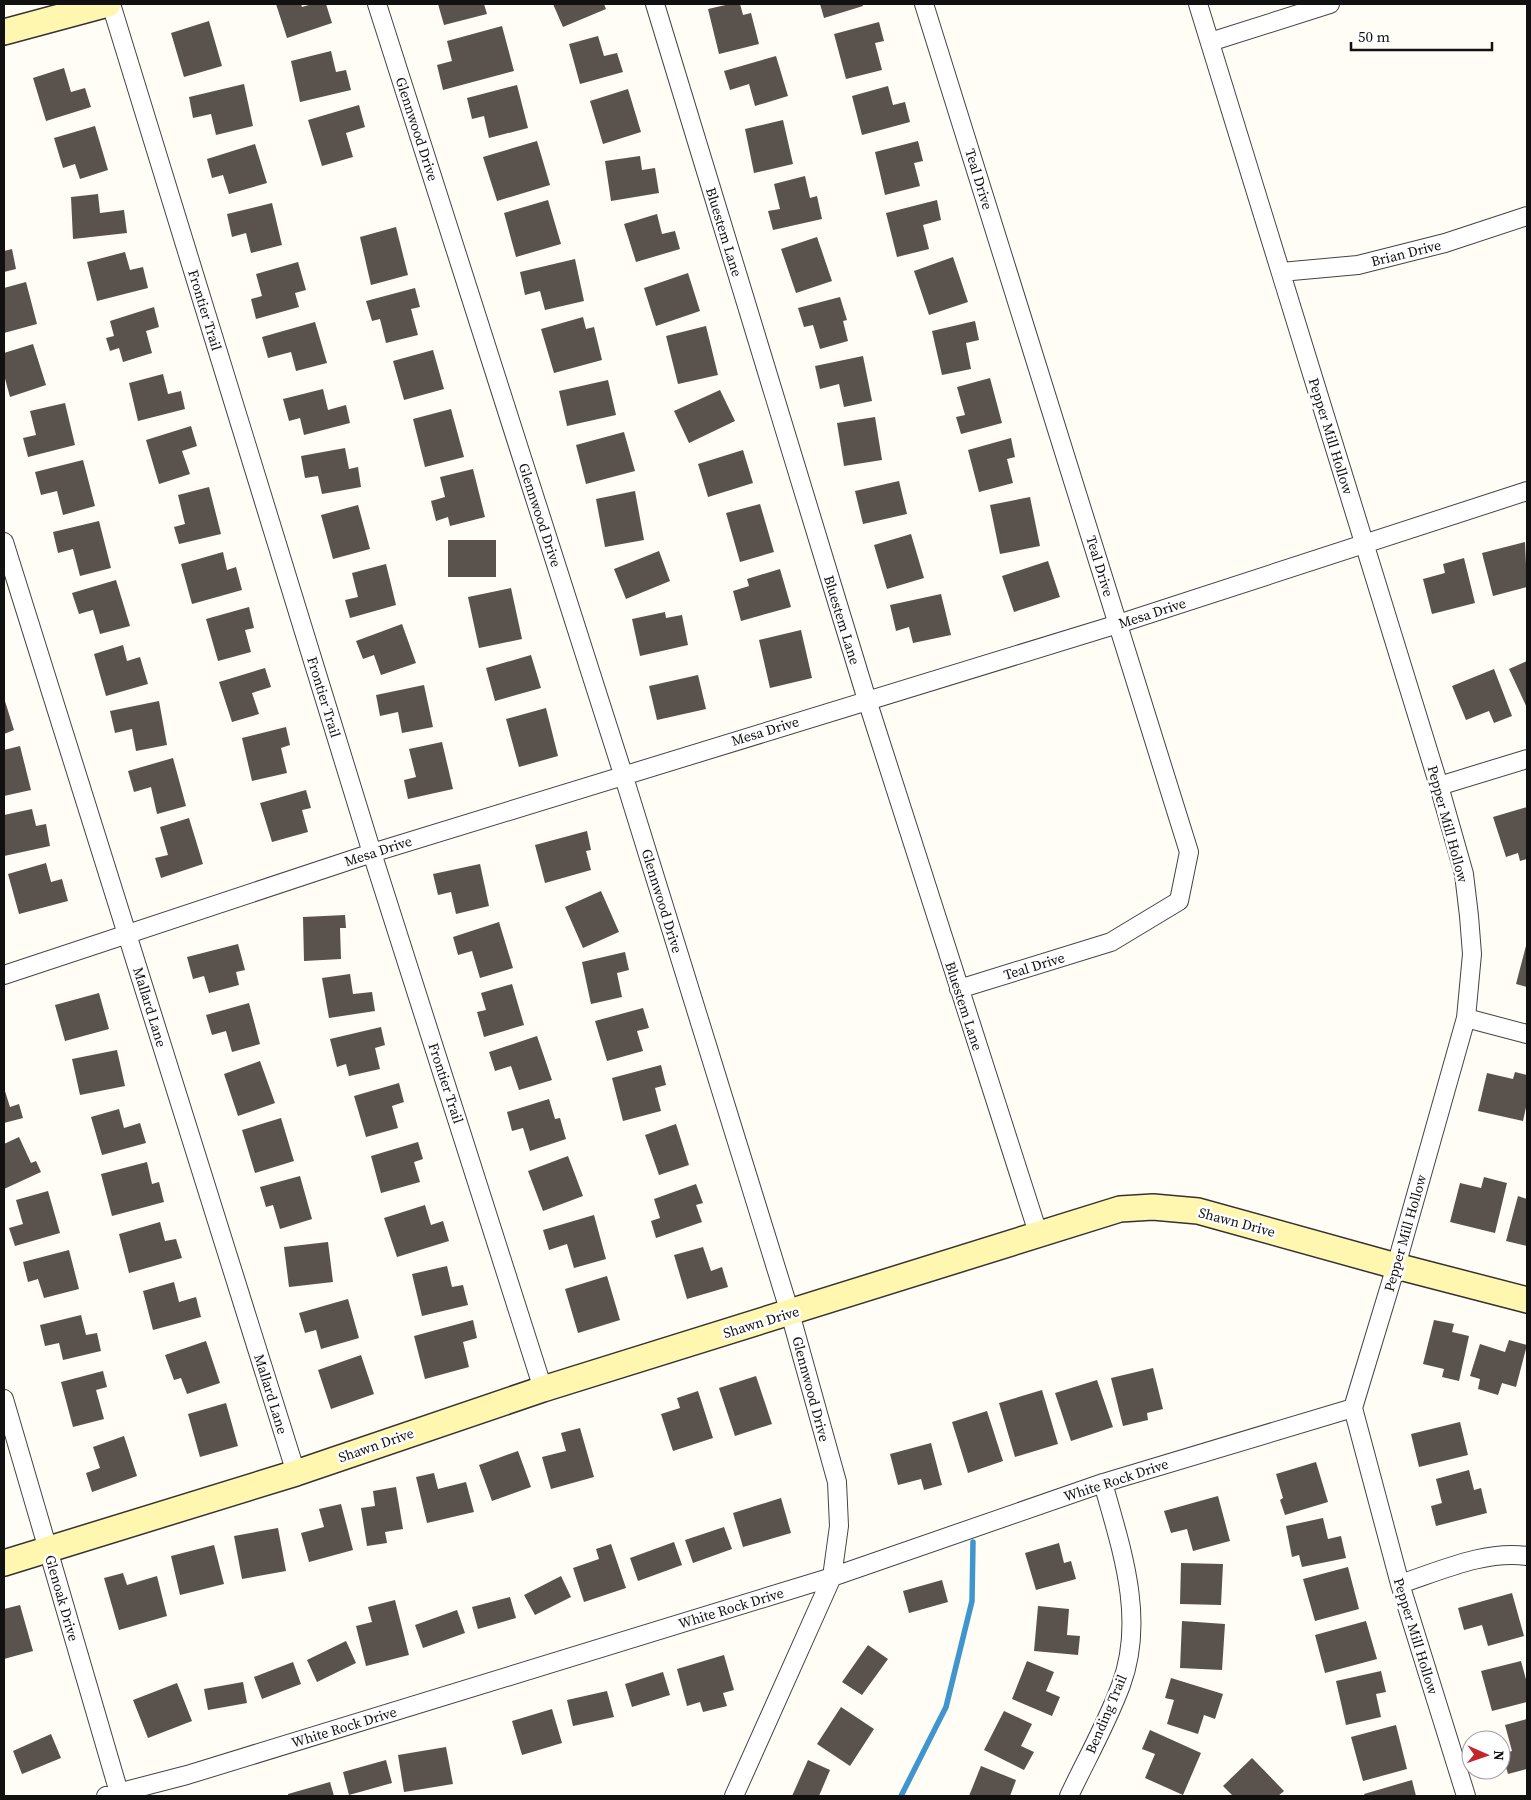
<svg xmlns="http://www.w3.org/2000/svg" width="1531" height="1800" font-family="'Source Serif 4',serif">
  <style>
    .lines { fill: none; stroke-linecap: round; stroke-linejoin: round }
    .stream { stroke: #3f96cf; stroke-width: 5.5 }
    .building { fill: #5a524d }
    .street-casing { stroke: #444; stroke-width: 20 }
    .secondary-casing { stroke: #333; stroke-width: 28 }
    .street { stroke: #fff; stroke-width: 18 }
    .secondary { stroke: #fff6b0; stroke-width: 25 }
    .labels { text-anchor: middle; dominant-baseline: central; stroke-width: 5; stroke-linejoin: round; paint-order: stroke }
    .street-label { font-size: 14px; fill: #111; stroke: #fff }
  </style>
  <rect width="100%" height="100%" fill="#fffdf5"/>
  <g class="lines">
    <!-- stream -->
    <path class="stream" d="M901 1796 946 1707 972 1601 973 1542"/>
  </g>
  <!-- building -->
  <path class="building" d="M276 4H301L302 7 312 4H326L332 23 287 38Z
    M438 4H484L487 14 444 25Z
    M553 4H604L606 9 563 27Z
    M730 4H740L743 15 751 13 759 44 719 54 708 9Z
    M820 4H862L863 6 824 18Z
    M209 21 222 66 184 77 171 33Z
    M879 22 884 41 875 43 882 70 846 79 834 34Z
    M502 26 514 71 443 90 437 65 452 61 447 41Z
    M598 36 604 56 617 53 623 72 580 84 569 44Z
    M331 51 336 72 346 70 351 90 300 102 291 61Z
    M776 56 788 96 755 106 749 84 730 90 724 71Z
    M64 68 71 92 85 88 91 107 46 121 33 78Z
    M244 84 253 126 216 135 211 114 193 118 189 97Z
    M517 85 528 128 489 138 484 116 472 119 467 98Z
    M888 86 893 105 905 102 910 122 862 135 852 96Z
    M628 89 641 132 603 144 590 101Z
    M359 105 365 127 346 133 353 157 322 166 308 120Z
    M783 120 793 164 754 173 745 129Z
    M95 126 108 170 80 179 75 164 63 168 54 138Z
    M537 141 550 185 497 201 483 157Z
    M918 141 923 161 914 163 920 186 885 195 875 152Z
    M255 144 267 183 229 194 223 175 212 178 207 159Z
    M640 156 642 170 655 168 659 193 611 201 605 161Z
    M805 176 810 198 817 196 822 219 773 230 768 211 780 209 774 184Z
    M98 194 100 213 124 210 127 233 73 239 71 197Z
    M548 200 561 244 516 257 504 213Z
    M937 200 941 220 923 225 929 249 897 257 886 213Z
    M272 203 282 245 251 253 246 233 232 237 227 214Z
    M657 214 662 234 675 231 680 249 636 262 624 224Z
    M396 227 408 275 371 285 360 237Z
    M817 237 832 281 796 293 781 249Z
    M12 249 16 269 4 272V251Z
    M125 252 130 270 143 267 148 288 97 301 87 262Z
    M953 257 968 302 929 315 914 271Z
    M575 259 584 301 545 310 540 291 525 295 520 272Z
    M298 262 306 290 295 293 299 307 256 319 251 299 262 296 256 274Z
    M688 273 700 311 656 326 644 288Z
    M26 282 37 324 4 333V288Z
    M415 288 420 307 411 309 418 335 386 343 380 319 372 321 366 301Z
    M840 297 847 320 843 321 848 341 820 349 813 325 804 327 798 308Z
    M154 307 159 327 146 331 152 353 123 362 119 348 110 351 106 338 114 336 110 321Z
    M583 317 586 329 594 327 602 360 554 373 541 329Z
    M975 321 979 340 966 343 971 369 942 375 932 331Z
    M315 322 327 363 296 371 291 352 268 358 262 337Z
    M706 326 718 375 678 384 666 336Z
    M33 344 46 385 10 397 4 375V353Z
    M433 350 444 389 404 400 393 361Z
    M863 356 872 401 844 407 839 384 820 389 815 366Z
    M163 374 168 394 181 391 185 409 138 421 129 383Z
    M990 378 1002 423 961 434 956 417 965 415 957 387Z
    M608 380 616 415 567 426 559 391Z
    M323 389 328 410 346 405 350 423 304 435 300 418 289 421 283 399Z
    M720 390 735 421 689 443 674 411Z
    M65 403 75 445 28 457 23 438 36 435 30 411Z
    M451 409 464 457 425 467 413 419Z
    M875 417 882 460 844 466 837 423Z
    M191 426 197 446 182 451 190 474 159 484 146 440Z
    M624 432 635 471 586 484 576 445Z
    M1011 438 1015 457 1007 459 1013 483 979 492 968 450Z
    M345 448 349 469 358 467 361 487 322 494 318 476 305 478 301 456Z
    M743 450 753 483 708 497 698 464Z
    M83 460 95 506 63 515 57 491 41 495 35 472Z
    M473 469 485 517 450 526 448 517 436 521 431 501 445 497 440 477Z
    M899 481 907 514 863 524 855 491Z
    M209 487 221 534 179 544 174 527 185 524 178 495Z
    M635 491 644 540 605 547 596 499Z
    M1030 497 1040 546 1000 554 990 505Z
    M760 504 774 552 740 562 726 513Z
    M358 505 370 549 333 559 321 515Z
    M99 521 111 568 80 576 73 549 58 553 53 532Z
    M911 534 924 578 887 589 874 545Z
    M448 540H496V577H448Z
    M1525 542 1527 587 1493 596 1482 553Z
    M659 551 670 581 626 599 614 569Z
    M223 552 227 570 236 567 242 590 192 604 181 564Z
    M1464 558 1475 603 1432 614 1423 579 1445 573 1443 564Z
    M1048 561 1060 597 1014 612 1002 576Z
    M386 564 396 605 350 618 345 600 358 597 352 573Z
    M780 569 791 607 741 621 733 591 749 586 747 579Z
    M116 580 130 626 100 634 93 610 79 614 72 593Z
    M511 588 522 639 479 648 468 597Z
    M941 594 951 635 913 643 909 627 896 631 890 605Z
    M249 607 254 628 245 630 251 652 218 661 206 619Z
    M665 612 666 618 682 615 688 645 640 656 632 619Z
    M402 624 416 663 381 675 374 655 363 659 356 641Z
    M801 630 812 678 770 688 759 640Z
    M123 645 127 661 140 657 148 684 106 696 94 654Z
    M531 655 541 688 495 701 486 668Z
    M1527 661V708L1509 669Z
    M265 668 271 687 252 693 259 714 232 722 219 682Z
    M1494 669 1512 716 1494 723 1489 711 1466 720 1452 686Z
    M698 675 706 709 657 720 649 686Z
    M424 685 433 727 402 733 398 712 380 716 376 695Z
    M4 698 14 730 4 734Z
    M159 701 167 745 136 751 132 729 115 733 110 711Z
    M546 708 558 756 519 767 506 719Z
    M286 727 290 745 281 748 287 773 252 781 242 738Z
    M442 742 453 789 408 799 404 780 416 777 409 749Z
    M20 746 31 790 4 796V750Z
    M173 758 186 806 157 814 151 787 134 792 128 771Z
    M306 790 311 808 302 810 308 832 272 842 260 803Z
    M1527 807V859L1520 861 1518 853 1506 857 1493 817Z
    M32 809 36 826 46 824 50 846 4 856V815Z
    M189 818 203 864 161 878 155 858 168 855 160 827Z
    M587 831 591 850 586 851 591 870 545 883 535 845Z
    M46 863 51 882 62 879 68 901 19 914 8 874Z
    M480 864 489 906 456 914 451 892 438 895 433 874Z
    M601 891 619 932 583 948 565 907Z
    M345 915 346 928H340L341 959 304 961 303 917Z
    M499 922 513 968 480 978 472 951 458 955 453 937Z
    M1527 942V987L1516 984Z
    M238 944 245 970 236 972 239 985 209 993 204 976 193 979 187 957Z
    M625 952 629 970 617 973 622 997 591 1004 582 962Z
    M350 974 353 994 372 992 375 1011 329 1018 322 978Z
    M512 984 524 1025 484 1037 477 1012 486 1010 481 993Z
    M99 993 109 1029 65 1041 55 1005Z
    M249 1003 260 1044 232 1052 226 1031 212 1035 206 1015Z
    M643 1008 649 1028 637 1031 643 1051 607 1061 595 1021Z
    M381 1027 385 1045 375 1048 380 1069 349 1076 346 1064 337 1067 330 1039Z
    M537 1036 552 1080 519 1090 511 1066 495 1071 489 1052Z
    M117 1050 125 1086 80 1095 72 1059Z
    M260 1061 275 1103 238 1116 224 1074Z
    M661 1065 666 1085 655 1088 661 1111 623 1121 612 1078Z
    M1515 1072 1527 1075V1103L1523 1121 1478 1111 1487 1073 1513 1079Z
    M399 1083 404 1102 392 1106 398 1128 366 1137 354 1096Z
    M4 1088 10 1107 19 1104 23 1118 4 1123Z
    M549 1099 555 1119 560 1118 566 1139 530 1151 523 1128 512 1131 507 1112Z
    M119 1109 124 1128 140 1123 146 1143 102 1155 91 1117Z
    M281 1118 294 1161 255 1173 242 1130Z
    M676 1124 689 1165 659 1175 645 1135Z
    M19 1137 31 1163 36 1161 41 1172 4 1189V1144Z
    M418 1142 423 1159 414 1162 420 1182 381 1193 371 1156Z
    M568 1156 583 1196 543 1211 528 1171Z
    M147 1162 152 1184 159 1182 164 1202 112 1216 101 1174Z
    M300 1176 312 1219 280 1229 273 1205 266 1207 260 1187Z
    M1484 1177 1507 1183 1495 1233 1450 1222 1460 1183 1481 1188Z
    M696 1184 703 1203 696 1205 702 1222 656 1238 651 1221 660 1218 654 1199Z
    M48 1191 60 1233 15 1246 9 1228 23 1224 16 1200Z
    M1518 1196 1527 1199V1246L1506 1241Z
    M425 1205 431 1225 443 1221 449 1241 397 1257 384 1218Z
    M594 1215 606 1259 574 1268 567 1244 549 1250 543 1230Z
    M160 1222 165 1241 176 1239 182 1258 129 1273 119 1234Z
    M328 1242 333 1282 289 1287 284 1247Z
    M703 1247 711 1271 722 1267 728 1287 687 1299 674 1255Z
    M69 1250 79 1289 44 1298 38 1279 28 1282 23 1262Z
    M447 1266 452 1287 463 1285 468 1305 422 1316 412 1274Z
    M607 1276 620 1320 578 1333 565 1289Z
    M174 1282 179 1302 196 1297 201 1317 153 1330 143 1291Z
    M348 1299 359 1338 321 1349 316 1330 305 1333 299 1313Z
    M81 1315 86 1335 97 1333 101 1351 63 1360 59 1343 45 1346 40 1325Z
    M473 1320 477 1338 463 1342 469 1367 425 1379 414 1336Z
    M1434 1320 1454 1324 1452 1332 1469 1336 1459 1381 1442 1377 1444 1369 1423 1364Z
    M1509 1340 1527 1345 1516 1387 1502 1383 1498 1395 1478 1389 1480 1379 1470 1376 1480 1344 1505 1352Z
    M206 1341 220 1383 187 1394 181 1378 174 1380 165 1355Z
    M361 1355 374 1394 331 1409 318 1370Z
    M1153 1368 1163 1409 1147 1413 1148 1420 1123 1426 1111 1378Z
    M103 1371 107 1387 96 1390 104 1419 73 1427 61 1382Z
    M756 1376 772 1424 735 1436 719 1388Z
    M1097 1380 1113 1427 1071 1441 1055 1393Z
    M1042 1390 1058 1444 1015 1457 999 1403Z
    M698 1391 713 1438 673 1451 661 1414 680 1408 677 1398Z
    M226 1403 238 1446 200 1457 188 1414Z
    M987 1411 1003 1461 968 1473 952 1422Z
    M1460 1422 1468 1455 1419 1467 1411 1434Z
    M580 1428 594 1477 551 1489 542 1457 566 1451 561 1433Z
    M124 1436 137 1476 92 1492 86 1473 100 1468 93 1447Z
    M931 1443 942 1485 924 1490 921 1479 898 1485 890 1454Z
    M518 1451 531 1487 492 1501 479 1465Z
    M1316 1462 1328 1502 1285 1515 1280 1500 1283 1498 1276 1474Z
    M1469 1470 1474 1490 1481 1488 1487 1513 1436 1526 1431 1506 1442 1503 1436 1479Z
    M434 1473 438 1489 466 1482 474 1512 427 1523 416 1477Z
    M396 1487 403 1529 385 1532 387 1543 367 1546 361 1508 375 1506 373 1491Z
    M1218 1496 1230 1541 1193 1551 1187 1529 1171 1533 1164 1511Z
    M781 1498 791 1533 743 1547 733 1513Z
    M341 1504 353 1550 309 1562 301 1533 324 1527 319 1509Z
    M1323 1518 1328 1539 1341 1536 1346 1558 1302 1567 1299 1555 1292 1557 1286 1526Z
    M724 1527 732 1549 693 1563 685 1540Z
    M278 1528 286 1571 242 1579 234 1536Z
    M674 1542 682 1565 638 1581 630 1558Z
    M1059 1543 1064 1563 1071 1561 1076 1579 1036 1590 1025 1553Z
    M611 1544 626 1588 584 1602 573 1568 599 1559 596 1549Z
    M214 1545 224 1584 180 1595 171 1556Z
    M1181 1563 1223 1564 1221 1605 1180 1604Z
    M1348 1567 1359 1609 1315 1621 1303 1579Z
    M123 1573 127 1585 157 1576 167 1616 119 1630 104 1578Z
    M561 1576 571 1597 535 1615 524 1595Z
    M942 1580 948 1602 909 1613 903 1591Z
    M1512 1593 1524 1636 1488 1646 1482 1625 1464 1630 1458 1608Z
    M510 1597 516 1618 478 1629 472 1607Z
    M395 1600 409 1655 366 1666 356 1626 372 1622 368 1607Z
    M20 1605 33 1651 4 1659V1609Z
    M1038 1606 1069 1609 1067 1635 1080 1636 1078 1655 1034 1651Z
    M457 1610 465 1633 423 1648 415 1625Z
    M1182 1621 1225 1624 1222 1670 1180 1668Z
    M1366 1621 1377 1659 1325 1673 1315 1635Z
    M346 1641 356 1663 317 1682 307 1660Z
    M868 1645 888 1659 862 1695 842 1682Z
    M724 1655 734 1690 723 1693 727 1706 703 1712 700 1702 687 1706 677 1669Z
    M1027 1661 1054 1672 1046 1691 1060 1697 1052 1716 1012 1699Z
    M1521 1661 1527 1683V1702L1492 1711 1481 1671Z
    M293 1662 301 1684 262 1699 254 1677Z
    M1381 1671 1386 1692 1376 1694 1381 1717 1346 1725 1336 1681Z
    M663 1672 670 1695 632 1707 625 1684Z
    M1171 1678 1223 1694 1215 1719 1204 1715 1198 1734 1167 1724 1174 1700 1165 1698Z
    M243 1682 247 1703 208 1710 204 1689Z
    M177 1683 192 1721 148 1738 133 1700Z
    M607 1691 614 1717 573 1726 567 1700Z
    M841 1707 874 1729 850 1766 817 1744Z
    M552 1709 562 1743 522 1755 512 1721Z
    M1004 1711 1032 1724 1021 1746 1034 1752 1024 1770 984 1750Z
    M1527 1719V1769L1508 1774 1502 1754 1512 1751 1505 1725Z
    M1396 1725 1407 1769 1363 1781 1351 1737Z
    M1150 1730 1201 1753 1183 1795 1145 1778 1155 1754 1142 1749Z
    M51 1734 61 1758 22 1774 13 1751Z
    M446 1747 453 1784 404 1792 398 1755Z
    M1252 1758 1284 1791 1278 1796H1233L1223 1786Z
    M386 1760 392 1783 349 1795 343 1772Z
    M808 1760 830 1770 819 1796H792Z
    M981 1766 1016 1780 1010 1796H969Z
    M1412 1780 1416 1796H1365L1364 1794Z
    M330 1782 334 1796H288V1794Z"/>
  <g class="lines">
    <!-- street casing -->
    <g class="street-casing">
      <path id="street" d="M111 4 372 853 543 1389
        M377 4 623 774 790 1313 837 1482 839 1526 832 1577 734 1796
        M655 4 867 700 1038 1233
        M924 4 1189 852 1179 901 1111 942 959 989
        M1198 4 1439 786 1464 874 1469 916 1472 954 1466 1018 1396 1266 1353 1408 1400 1584 1466 1796
        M1210 42 1330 4
        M1281 272 1358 265 1445 243 1527 216
        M4 542 296 1473
        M1439 786 1527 759
        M4 975 372 853 1118 624 1527 491
        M1466 1018 1527 1034
        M4 1399 120 1796
        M1400 1584C1440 1571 1485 1550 1527 1556
        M106 1796 187 1775 832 1577 1103 1483 1353 1408
        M1069 1796C1086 1760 1107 1723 1121 1685 1146 1618 1121 1548 1103 1483"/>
    </g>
    <!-- secondary casing -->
    <g class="secondary-casing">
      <path id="secondary" d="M4 32 108 4
        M4 1563 296 1473 543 1389 1120 1209 1153 1207 1198 1211 1396 1266 1527 1300"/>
    </g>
    <!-- street -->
    <use href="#street" class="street"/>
    <!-- secondary -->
    <use href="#secondary" class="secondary"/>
  </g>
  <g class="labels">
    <!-- street labels -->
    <g class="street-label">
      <text transform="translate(417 129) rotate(72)">Glennwood Drive</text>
      <text transform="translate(979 179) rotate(73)">Teal Drive</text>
      <text transform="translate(724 232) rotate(73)">Bluestem Lane</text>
      <text transform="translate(1406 253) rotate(-14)">Brian Drive</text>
      <text transform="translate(205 310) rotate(73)">Frontier Trail</text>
      <text transform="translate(1331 436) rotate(73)">Pepper Mill Hollow</text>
      <text transform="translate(540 515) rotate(72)">Glennwood Drive</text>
      <text transform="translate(1100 566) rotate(73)">Teal Drive</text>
      <text transform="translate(1152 613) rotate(-18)">Mesa Drive</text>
      <text transform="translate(842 620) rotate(73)">Bluestem Lane</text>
      <text transform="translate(324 697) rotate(73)">Frontier Trail</text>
      <text transform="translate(765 731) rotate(-17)">Mesa Drive</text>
      <text transform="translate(1448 824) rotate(75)">Pepper Mill Hollow</text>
      <text transform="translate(378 851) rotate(-18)">Mesa Drive</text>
      <text transform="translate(662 901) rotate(73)">Glennwood Drive</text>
      <text transform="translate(1034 966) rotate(-17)">Teal Drive</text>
      <text transform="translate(964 1006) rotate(72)">Bluestem Lane</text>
      <text transform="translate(150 1007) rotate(73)">Mallard Lane</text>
      <text transform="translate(446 1083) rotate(72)">Frontier Trail</text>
      <text transform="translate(1237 1222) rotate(15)">Shawn Drive</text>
      <text transform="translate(1405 1233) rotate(-74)">Pepper Mill Hollow</text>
      <text transform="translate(761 1322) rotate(-17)">Shawn Drive</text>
      <text transform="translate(811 1389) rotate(75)">Glennwood Drive</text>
      <text transform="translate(271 1394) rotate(73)">Mallard Lane</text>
      <text transform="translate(376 1445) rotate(-19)">Shawn Drive</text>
      <text transform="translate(1116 1480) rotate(-18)">White Rock Drive</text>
      <text transform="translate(62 1598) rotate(74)">Glenoak Drive</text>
      <text transform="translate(731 1608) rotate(-17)">White Rock Drive</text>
      <text transform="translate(1416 1636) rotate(73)">Pepper Mill Hollow</text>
      <text transform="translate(1106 1714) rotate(-67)">Bending Trail</text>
      <text transform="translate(344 1727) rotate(-17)">White Rock Drive</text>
    </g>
  </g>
  <!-- border -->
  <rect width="1531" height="1800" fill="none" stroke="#111111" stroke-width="10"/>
  <!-- north arrow -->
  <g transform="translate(1486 1755) rotate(92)"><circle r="24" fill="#ffffff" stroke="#a0a0a0"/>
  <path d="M0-4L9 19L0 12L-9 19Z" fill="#c4262e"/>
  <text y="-8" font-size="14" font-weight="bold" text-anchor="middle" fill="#111111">N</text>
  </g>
  <!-- scale -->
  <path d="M1351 42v8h141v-8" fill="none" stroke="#111111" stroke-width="2.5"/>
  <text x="1358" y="42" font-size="15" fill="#111111" stroke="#ffffff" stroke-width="4" paint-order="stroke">50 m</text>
</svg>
